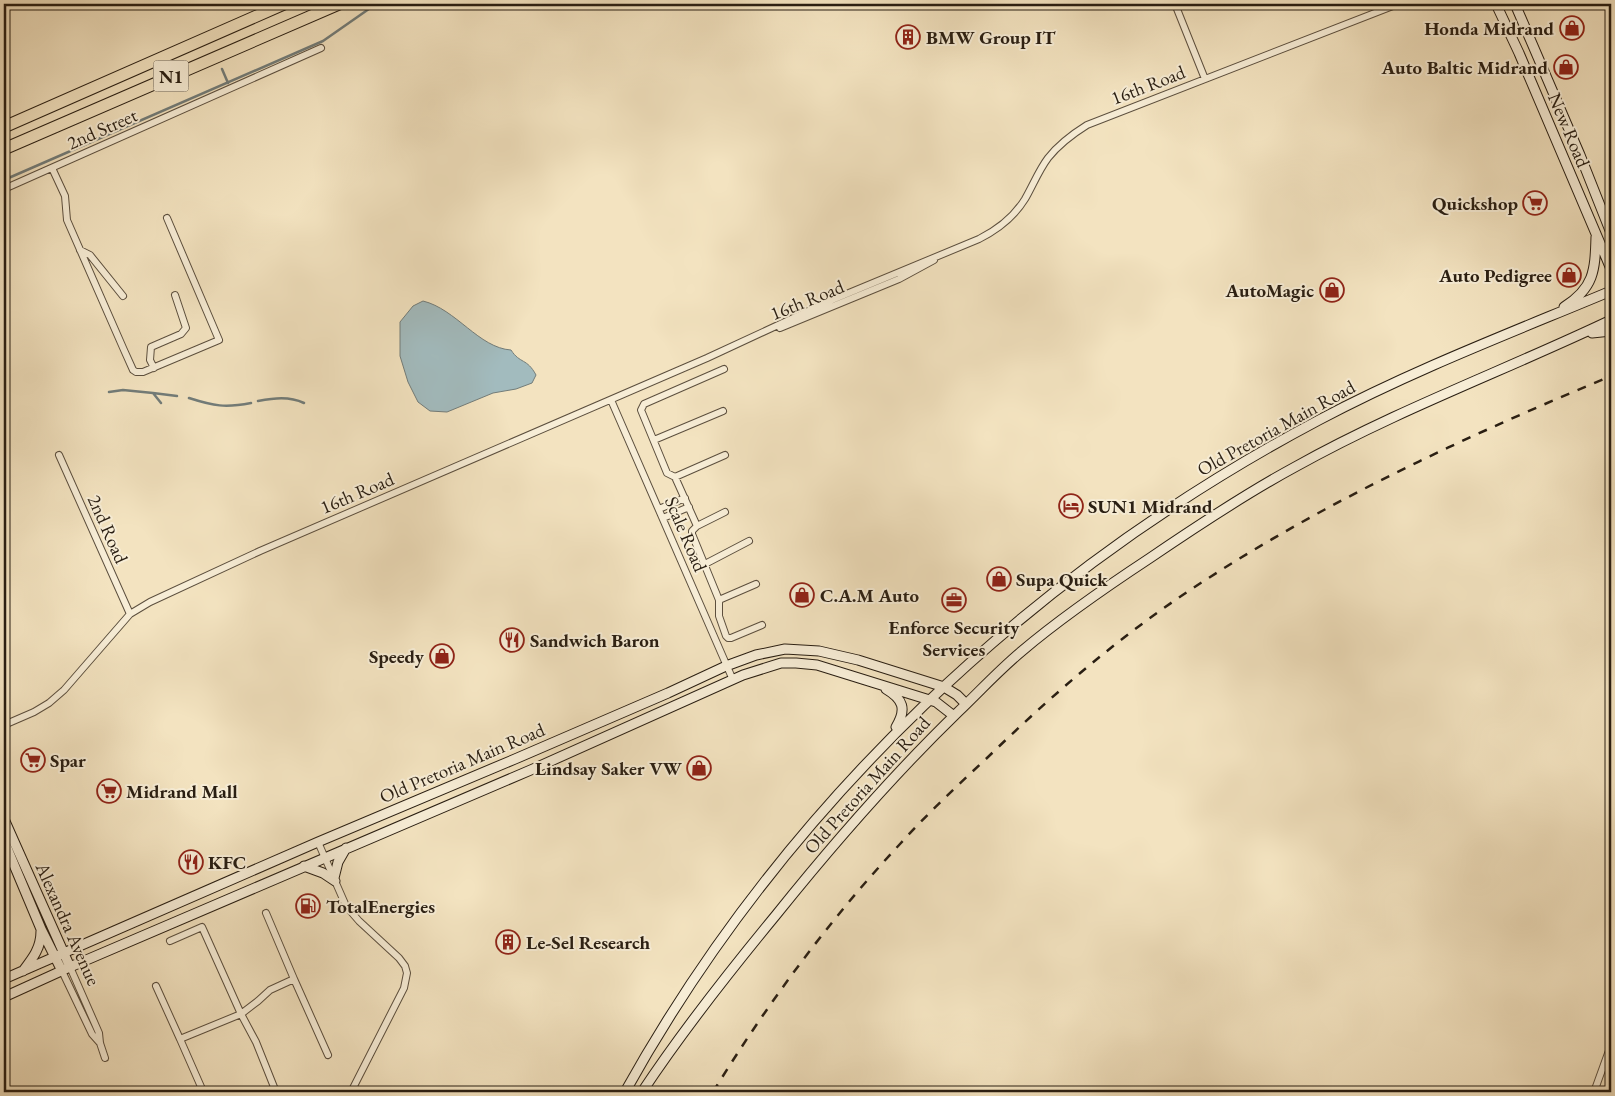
<svg xmlns="http://www.w3.org/2000/svg" width="1615" height="1096" font-family="'EB Garamond',serif">
  <style>
    .water { fill: #a2bbbe; stroke: #727c79 }
    .lines { fill: none; stroke-linecap: round; stroke-linejoin: round }
    .stream { stroke: #727c79; stroke-width: 2.5 }
    .minor-casing { stroke: #5c4f3e; stroke-width: 8 }
    .secondary-casing { stroke: #291e12; stroke-width: 11 }
    .motorway-casing { stroke: #291e12; stroke-width: 13 }
    .minor { stroke: #f7edd6; stroke-width: 6 }
    .secondary { stroke: #f7edd6; stroke-width: 9 }
    .motorway { stroke: #f3e3c0; stroke-width: 11 }
    .rail { stroke: #291e12; stroke-width: 2.5; stroke-dasharray: 9 9; stroke-linecap: butt }
    .labels { text-anchor: middle; dominant-baseline: central; stroke-width: 4; stroke-linejoin: round; paint-order: stroke }
    .shield { fill: #f7edd6; stroke: #675c4d; stroke-width: 1 }
    .shield-label { font-size: 18px; font-weight: bold; fill: #291e12 }
    .poi-label { font-size: 19px; font-weight: bold; fill: #291e12; stroke: #f7edd6; text-anchor: start }
    .street-label { font-size: 19px; fill: #291e12; stroke: #f7edd6 }
  </style>
  <rect width="100%" height="100%" fill="#f3e3c0"/>
  <filter id="stains"><feTurbulence type="fractalNoise" baseFrequency=".004" numOctaves="4"/><feColorMatrix values="0 0 0 0 .2 0 0 0 0 .09 0 0 0 0 .02 0 0 0 .5 -.17"/></filter>
  <radialGradient id="worn" r=".72"><stop offset=".6" stop-color="#630" stop-opacity="0"/><stop offset="1" stop-color="#630" stop-opacity=".3"/></radialGradient>
  <!-- water -->
  <path class="water" d="M423 301C456 309 479 348 511 350 520 364 527 358 536 375L532 383 516 389 493 393 447 412 430 411 418 402 408 382 400 356V322L413 306Z"/>
  <g class="lines">
    <!-- stream -->
    <path class="stream" d="M222 69 228 83
      M4 180 323 41 376 4
      M109 392 123 390 153 393 161 403
      M153 393 177 396
      M189 398C214 406 225 408 251 403
      M258 401C274 398 289 396 304 403"/>
    <!-- minor casing -->
    <g class="minor-casing">
      <path id="minor" d="M1175 4 1205 79
        M52 168 65 196 67 220 124 350 133 370 136 372H143L219 340 167 218
        M4 189 321 48
        M80 250 90 255 123 296
        M780 328 899 279 934 260
        M154 368 150 360 151 347 181 334 186 328 175 295
        M724 369 644 404 641 410 667 473 675 477 725 455
        M611 400 733 680
        M654 440 723 411
        M59 455 130 614
        M675 477 697 526 692 531V534L719 600V616L726 636 728 638H731L762 625
        M659 509 685 498
        M663 518 689 507
        M697 526 725 512
        M705 564 749 541
        M719 600 756 584
        M4 725 34 712 49 703 64 690 130 614 150 602 260 551 707 358 832 300 979 239C997 230 1014 217 1025 199 1033 185 1039 170 1048 158 1059 144 1071 135 1087 125L1398 4
        M318 842 346 906 359 921 399 958 405 966 407 973 404 988 351 1092
        M170 941 202 927 241 1014 258 1001 270 990 294 979 266 913
        M70 967 99 1033 100 1043 105 1058
        M62 971 92 1034 100 1043
        M294 979 328 1055
        M156 986 180 1039
        M202 1089 180 1039 241 1014 256 1042 276 1092
        M1594 1092 1611 1045"/>
    </g>
    <!-- secondary casing -->
    <g class="secondary-casing">
      <path id="secondary" d="M1496 4 1519 53 1611 269
        M1515 4 1580 155 1611 233
        M1564 307C1594 288 1595 271 1596 237
        M1592 333 1611 331
        M886 689C903 699 907 709 896 727
        M4 819 70 967
        M4 841 41 929 62 971
        M304 866 323 873 335 881
        M334 878 338 862 346 848
        M23 971C33 958 41 948 41 931
        M4 979 318 842 515 759 668 693 726 666 756 655 785 649 819 651 858 660 944 687 957 695 966 704
        M4 997 70 967 533 769 743 675 781 663H796L817 665 936 702 954 716
        M625 1092C784 806 1030 573 1319 420 1413 370 1513 332 1611 291
        M642 1092C683 1030 729 972 776 915 833 844 892 776 958 712 979 692 999 670 1022 651 1062 617 1106 587 1150 558 1197 526 1245 494 1295 467 1397 410 1506 370 1611 320"/>
    </g>
    <!-- motorway casing -->
    <g class="motorway-casing">
      <path id="motorway" d="M4 127 284 4
        M4 149 339 4"/>
    </g>
    <!-- minor -->
    <use href="#minor" class="minor"/>
    <!-- secondary -->
    <use href="#secondary" class="secondary"/>
    <!-- motorway -->
    <use href="#motorway" class="motorway"/>
    <!-- rail -->
    <path class="rail" d="M713 1092C767 1004 830 919 900 844 928 813 958 785 988 757 1056 691 1127 630 1207 579 1334 497 1472 434 1611 376"/>
  </g>
  <!-- icons -->
  <defs>
    <g id="shop-ring" transform="scale(1.25)"><circle r="9.5" fill="#f7edd6" stroke="#8f2418" stroke-width="1.5"/><path d="M-5-2.5h2.3a2.7 3.5 0 0 1 5.4 0H5L5.5 6h-11ZM-1.5-2.5h3a1.5 2.3 0 0 0-3 0Z" fill="#8f2418"/></g>
    <g id="building-ring" transform="scale(1.25)"><circle r="9.5" fill="#f7edd6" stroke="#8f2418" stroke-width="1.5"/><path d="M-4-6H4V6H1V3H-1V6H-4ZM-2.5-4.3h1.7v1.8h-1.7ZM.8-4.3h1.7v1.8H.8ZM-2.5-1h1.7V.8h-1.7ZM.8-1h1.7V.8H.8Z" fill="#8f2418"/></g>
    <g id="supermarket-ring" transform="scale(1.25)"><circle r="9.5" fill="#f7edd6" stroke="#8f2418" stroke-width="1.5"/><path d="M-6-5.5h2.5l.6 2H6L4.5 2H-2.5L-4.4-4H-6ZM-1.5 3.2a1.3 1.3 0 1 0 .1 0ZM3 3.2a1.3 1.3 0 1 0 .1 0Z" fill="#8f2418"/></g>
    <g id="hotel-ring" transform="scale(1.25)"><circle r="9.5" fill="#f7edd6" stroke="#8f2418" stroke-width="1.5"/><path d="M-6-4.5h1.5V1H6V5H4.5V3h-9V5H-6ZM-4 0a1.8 1.8 0 1 1 3.6 0ZM.5 0V-2.5h3Q6-2.5 6 0Z" fill="#8f2418"/></g>
    <g id="office-ring" transform="scale(1.25)"><circle r="9.5" fill="#f7edd6" stroke="#8f2418" stroke-width="1.5"/><path d="M-6-3h4V-5.5h4V-3h4V5H-6ZM-1-4.5V-3h2v-1.5ZM-6 0V1H6V0Z" fill="#8f2418"/></g>
    <g id="restaurant-ring" transform="scale(1.25)"><circle r="9.5" fill="#f7edd6" stroke="#8f2418" stroke-width="1.5"/><path d="M-5-6h1v4h1v-4h1v4h1v-4h1v5L-1.5 .5V6h-2V.5L-5-1ZM5-6V6H3V1.5H1.5Q1.5-4 5-6Z" fill="#8f2418"/></g>
    <g id="fuel-ring" transform="scale(1.25)"><circle r="9.5" fill="#f7edd6" stroke="#8f2418" stroke-width="1.5"/><path d="M-5.5-6h7V0h2V4h1.3V-2.5L3-4.5l.8-.8L6-3V5H2.5V1h-1V6h-7ZM-4.2-4.7v3.2H.2V-4.7Z" fill="#8f2418"/></g>
  </defs>
  <g fill-rule="evenodd">
    <use href="#shop-ring" x="1572" y="28"/>
    <use href="#building-ring" x="908" y="37"/>
    <use href="#shop-ring" x="1566" y="67"/>
    <use href="#supermarket-ring" x="1535" y="203"/>
    <use href="#shop-ring" x="1569" y="275"/>
    <use href="#shop-ring" x="1332" y="290"/>
    <use href="#hotel-ring" x="1071" y="506"/>
    <use href="#shop-ring" x="999" y="579"/>
    <use href="#shop-ring" x="802" y="595"/>
    <use href="#office-ring" x="954" y="600"/>
    <use href="#restaurant-ring" x="512" y="640"/>
    <use href="#shop-ring" x="442" y="656"/>
    <use href="#supermarket-ring" x="33" y="760"/>
    <use href="#shop-ring" x="699" y="768"/>
    <use href="#supermarket-ring" x="109" y="791"/>
    <use href="#restaurant-ring" x="191" y="862"/>
    <use href="#fuel-ring" x="308" y="906"/>
    <use href="#building-ring" x="508" y="942"/>
  </g>
  <g class="labels">
    <!-- shield labels -->
    <rect class="shield" x="153.5" y="60.5" width="35" height="31" rx="4"/>
    <g class="shield-label">
      <text x="171" y="76">N1</text>
    </g>
    <!-- poi labels -->
    <g class="poi-label">
      <text x="1554" y="28" text-anchor="end">Honda Midrand</text>
      <text x="926" y="37">BMW Group IT</text>
      <text x="1548" y="67" text-anchor="end">Auto Baltic Midrand</text>
      <text x="1518" y="203" text-anchor="end">Quickshop</text>
      <text x="1552" y="275" text-anchor="end">Auto Pedigree</text>
      <text x="1314" y="290" text-anchor="end">AutoMagic</text>
      <text x="1088" y="506">SUN1 Midrand</text>
      <text x="1016" y="579">Supa Quick</text>
      <text x="820" y="595">C.A.M Auto</text>
      <text x="954" y="627" text-anchor="middle">Enforce Security<tspan x="954" dy="22">Services</tspan></text>
      <text x="530" y="640">Sandwich Baron</text>
      <text x="424" y="656" text-anchor="end">Speedy</text>
      <text x="50" y="760">Spar</text>
      <text x="682" y="768" text-anchor="end">Lindsay Saker VW</text>
      <text x="126" y="791">Midrand Mall</text>
      <text x="208" y="862">KFC</text>
      <text x="326" y="906">TotalEnergies</text>
      <text x="526" y="942">Le-Sel Research</text>
    </g>
    <!-- street labels -->
    <g class="street-label">
      <text transform="translate(1148 85) rotate(-21)">16th Road</text>
      <text transform="translate(102 129) rotate(-24)">2nd Street</text>
      <text transform="translate(1569 130) rotate(67)">New Road</text>
      <text transform="translate(807 300) rotate(-22)">16th Road</text>
      <text transform="translate(1276 428) rotate(-29)">Old Pretoria Main Road</text>
      <text transform="translate(357 493) rotate(-23)">16th Road</text>
      <text transform="translate(108 529) rotate(66)">2nd Road</text>
      <text transform="translate(686 534) rotate(67)">Scale Road</text>
      <text transform="translate(462 763) rotate(-23)">Old Pretoria Main Road</text>
      <text transform="translate(867 785) rotate(-48)">Old Pretoria Main Road</text>
      <text transform="translate(68 924) rotate(66)">Alexandra Avenue</text>
    </g>
  </g>
  <!-- margin -->
  <rect width="1615" height="1096" fill="none" stroke="#f3e3c0" stroke-width="20"/>
  <rect x="5" y="5" width="1605" height="1086" fill="none" stroke="#291e12" stroke-width="2.5"/>
  <rect x="10" y="10" width="1595" height="1076" fill="none" stroke="#291e12"/>
  <rect width="100%" height="100%" filter="url(#stains)"/>
  <rect width="100%" height="100%" fill="url(#worn)"/>
</svg>
